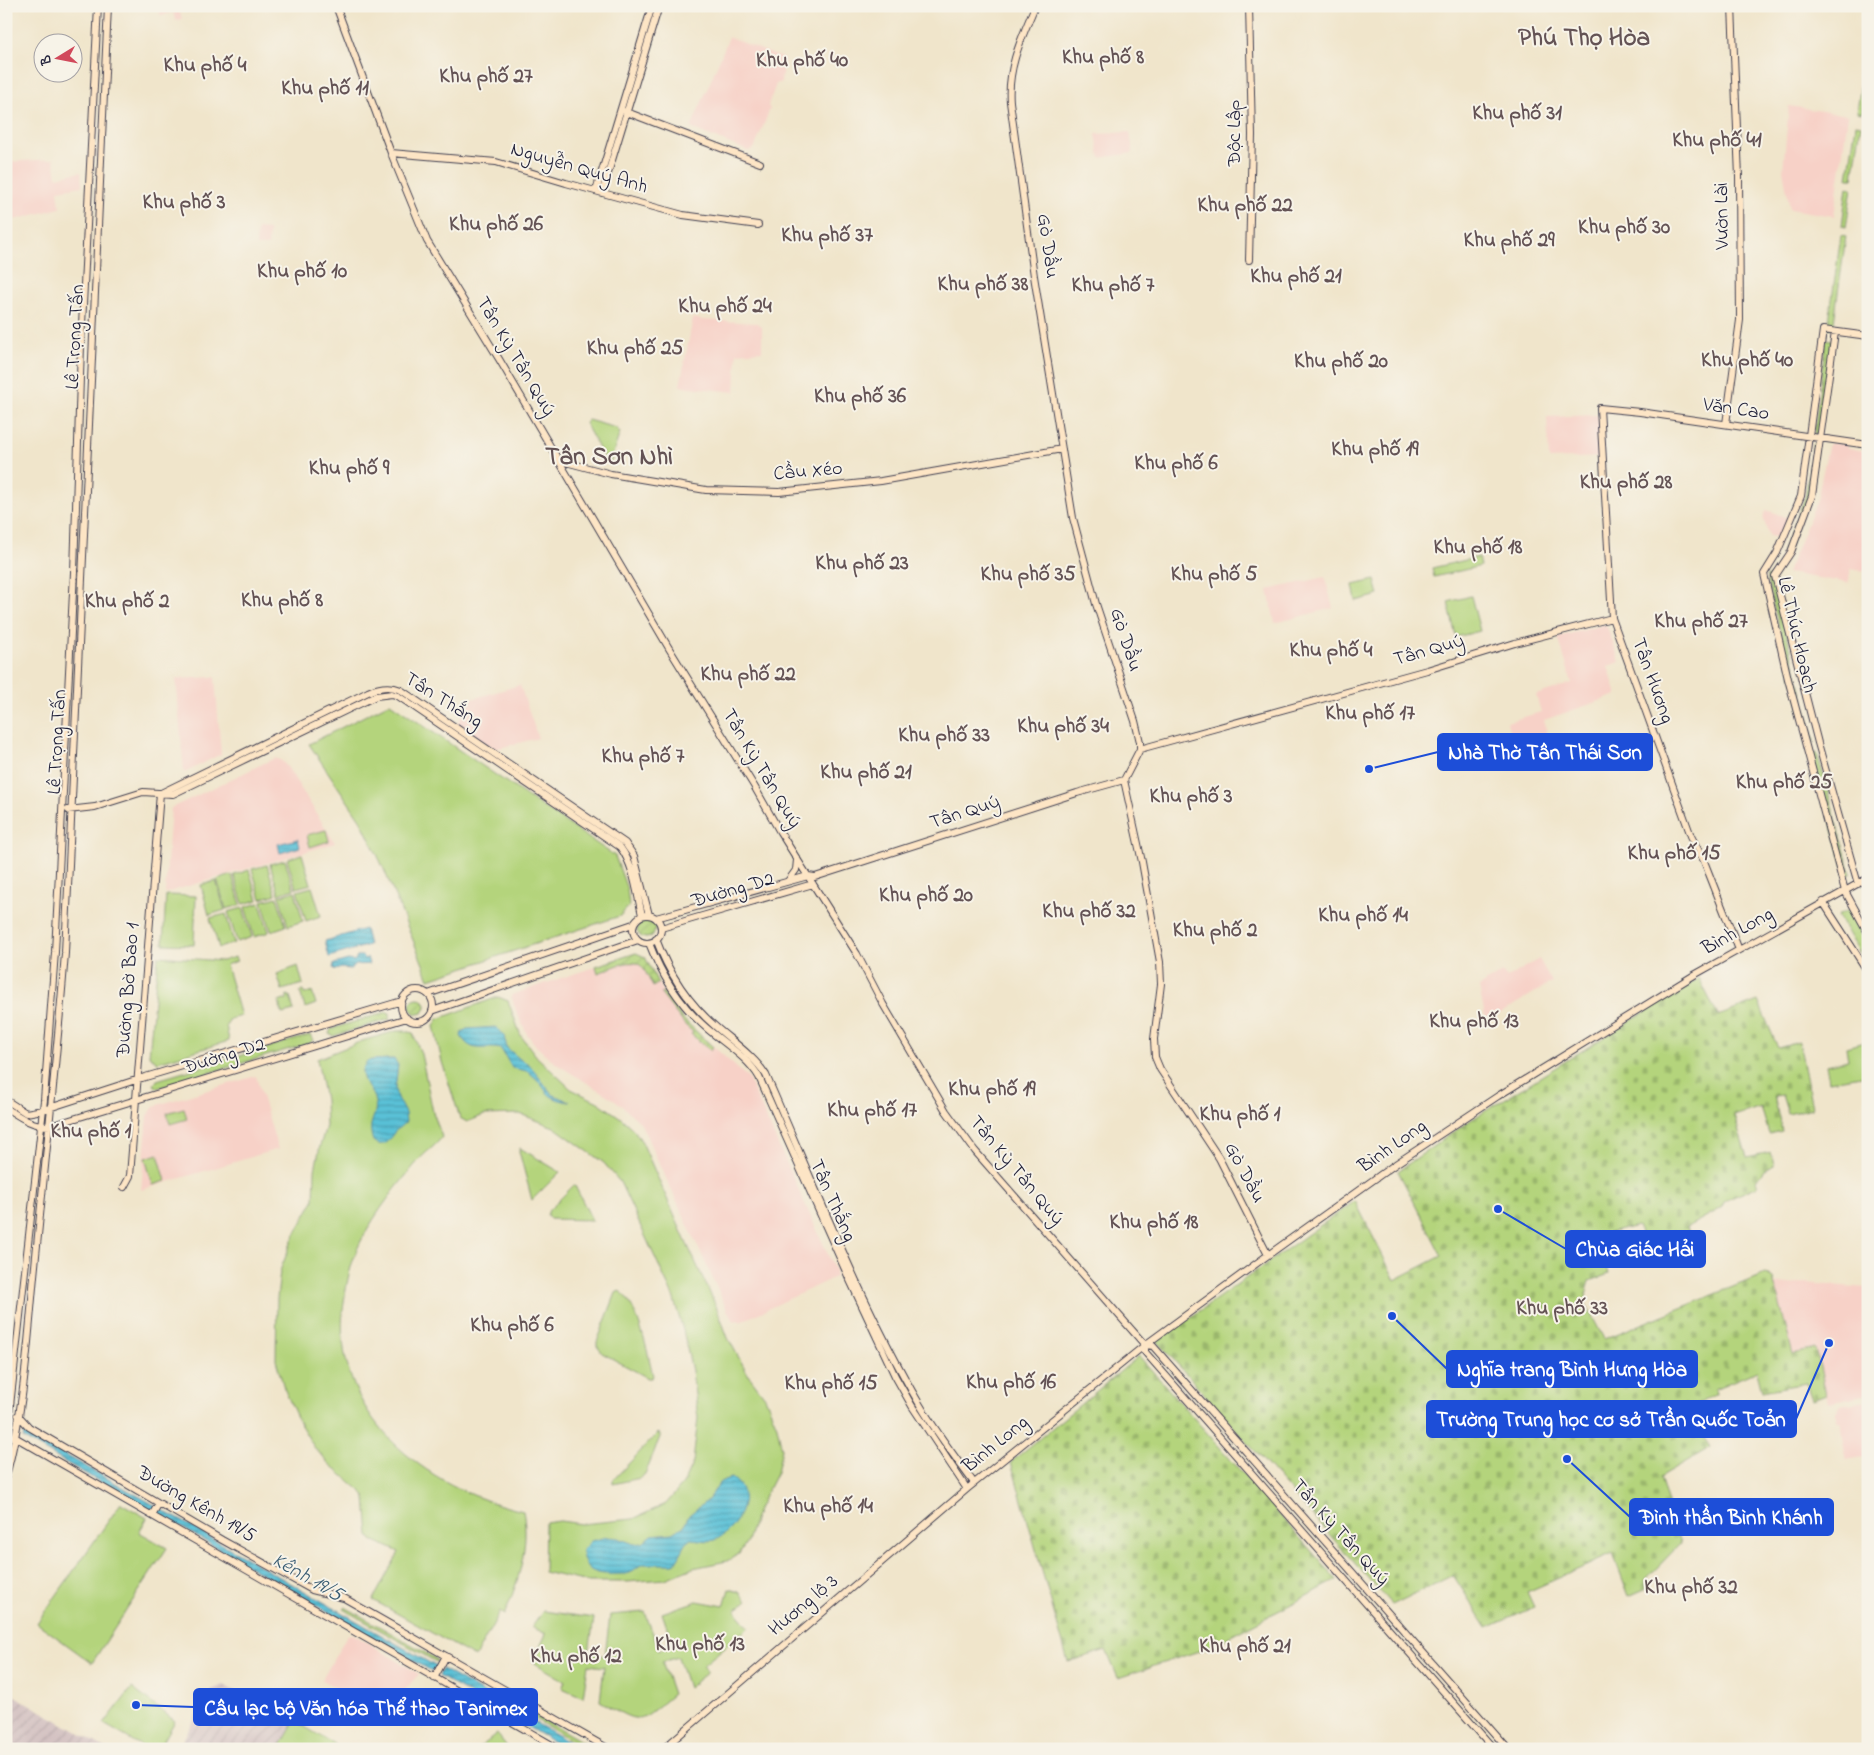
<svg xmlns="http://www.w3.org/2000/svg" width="1874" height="1755" font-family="'Indie Flower',sans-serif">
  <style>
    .built { fill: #f7d1c7 }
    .industrial { fill: url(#industrial-furrows) }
    .green { fill: #b4d47c; stroke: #6b7b5c }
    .cemetery { fill: url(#cemetery-stones); stroke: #6b7b5c }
    .garden { fill: url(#garden-furrows); stroke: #6b7b5c }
    .water { fill: url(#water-rules); stroke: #3e7289 }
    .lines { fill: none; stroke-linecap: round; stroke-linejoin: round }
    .secondary-casing { stroke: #413f51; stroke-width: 8 }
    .secondary { stroke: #fde5c5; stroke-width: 6 }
    .labels { text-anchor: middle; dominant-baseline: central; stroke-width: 4; stroke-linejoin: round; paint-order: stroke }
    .street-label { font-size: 20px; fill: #22223b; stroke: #f7f3e8 }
    .neighbourhood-label { font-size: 21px; font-weight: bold; fill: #645355; stroke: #f7f3e8 }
    .water-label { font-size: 21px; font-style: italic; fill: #365a72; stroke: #f7f3e8 }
    .district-label { font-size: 25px; font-weight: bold; fill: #645355; stroke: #f7f3e8 }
    .leader { fill: none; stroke: #1d4ed8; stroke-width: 2 }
    .callout-dot { fill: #1d4ed8; stroke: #f7f3e8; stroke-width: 2 }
    .callout { fill: #1d4ed8; stroke: #1d4ed8; stroke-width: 2 }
    .callout-label { font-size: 21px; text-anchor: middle; font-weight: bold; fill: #fff }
  </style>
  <defs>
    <pattern id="industrial-furrows" width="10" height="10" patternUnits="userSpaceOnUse" patternTransform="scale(1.25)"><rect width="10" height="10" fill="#d2bfc0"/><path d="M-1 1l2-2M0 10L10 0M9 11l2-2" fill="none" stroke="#b4a4a6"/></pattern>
    <pattern id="cemetery-stones" width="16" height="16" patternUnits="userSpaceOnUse" patternTransform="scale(1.25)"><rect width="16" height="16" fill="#b4d47c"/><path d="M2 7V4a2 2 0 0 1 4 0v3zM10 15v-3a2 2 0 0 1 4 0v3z" fill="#9ab66c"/></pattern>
    <pattern id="garden-furrows" width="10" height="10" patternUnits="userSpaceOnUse" patternTransform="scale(1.25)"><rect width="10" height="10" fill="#b4d47c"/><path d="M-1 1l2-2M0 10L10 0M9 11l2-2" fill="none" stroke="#9ab66c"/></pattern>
    <pattern id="water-rules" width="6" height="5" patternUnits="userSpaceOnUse" patternTransform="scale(1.25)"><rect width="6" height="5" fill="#5ac1d7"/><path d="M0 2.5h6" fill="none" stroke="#4a9cb0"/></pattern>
  </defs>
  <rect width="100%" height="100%" fill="#f7f3e8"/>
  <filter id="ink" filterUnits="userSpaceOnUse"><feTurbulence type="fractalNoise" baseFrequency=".02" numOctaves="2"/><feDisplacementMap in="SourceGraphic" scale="10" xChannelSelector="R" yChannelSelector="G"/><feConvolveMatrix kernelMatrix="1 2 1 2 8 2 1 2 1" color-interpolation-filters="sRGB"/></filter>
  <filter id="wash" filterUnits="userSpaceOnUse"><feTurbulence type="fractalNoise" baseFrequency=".0096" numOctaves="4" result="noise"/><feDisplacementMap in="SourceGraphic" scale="20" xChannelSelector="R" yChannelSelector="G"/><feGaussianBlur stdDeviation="1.12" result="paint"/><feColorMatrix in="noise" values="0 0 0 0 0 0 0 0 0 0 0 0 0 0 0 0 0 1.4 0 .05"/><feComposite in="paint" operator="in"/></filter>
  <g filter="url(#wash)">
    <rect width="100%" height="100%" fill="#f0e5cb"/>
    <!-- built -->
    <path class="built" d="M170 6H178L182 19 176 21 173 12 161 16 159 10Z
      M729 37 784 59 781 82 776 84 768 106 770 109 754 149 748 151 691 128Z
      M1789 106 1848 115 1834 216 1790 209 1783 170Z
      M1130 132 1133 153 1100 158 1096 134Z
      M54 159 57 177 81 172 82 186 58 190 60 208 6 222V162Z
      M257 229 269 230 268 246H256Z
      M693 318 702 320 757 323 762 327V351L737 353 735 392 680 386Z
      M1598 415 1602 457 1549 459 1547 417Z
      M1829 443 1845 444 1848 448 1865 451 1868 450V572L1851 569 1848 583 1787 573 1817 500Z
      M1767 510 1790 519 1782 538 1769 536 1763 517Z
      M1325 577 1333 608 1275 623 1268 590Z
      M1603 625 1607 627 1620 662 1608 666 1617 695 1544 720 1554 760 1519 770 1507 722 1541 712 1536 695 1572 683 1558 637Z
      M215 677 221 754 184 773 176 679Z
      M520 685 538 738 495 749 457 724 472 699Z
      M275 758 282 761 288 768 335 843 165 893 171 808Z
      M636 953 645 957 664 993 683 1019 748 1078 835 1270V1277L740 1322 733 1320 730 1316 640 1122 615 1100 558 1065 537 1047 527 1034 516 1011 511 995Z
      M1539 959 1552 982 1486 1022 1479 987 1502 972 1507 978Z
      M256 1076 278 1149 141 1190 148 1116 154 1106Z
      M1804 1283 1868 1288V1395L1828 1403 1816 1350 1793 1354 1774 1284Z
      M1868 1401V1456L1846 1460 1840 1421H1836V1412L1840 1405Z
      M353 1634 419 1674 382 1715 322 1680 347 1635Z"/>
    <!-- industrial -->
    <path class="industrial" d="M224 1685 293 1724 279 1749H178L211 1690Z
      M6 1691 27 1703 107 1749H6Z"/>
    <!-- green -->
    <path class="green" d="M1868 33V72L1862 113 1857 112Z
      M1856 124 1861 125 1853 178H1848Z
      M1847 187 1852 188 1846 227 1842 226Z
      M1841 235 1846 236 1833 328H1828Z
      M1826 339 1832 340 1818 434H1814Z
      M588 420 616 428 620 432 610 463H607L585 423Z
      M1813 444H1817L1808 498 1786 555 1782 553 1805 497Z
      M1479 557 1481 566 1434 577 1432 568Z
      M1772 575 1814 742 1809 743 1766 577Z
      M1375 580 1379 595 1356 601 1353 585Z
      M1471 596 1480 631 1456 637 1448 602Z
      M390 703 615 856 627 889 629 906 620 916 429 979 383 867 361 821 309 744Z
      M1817 753 1851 874 1846 876 1812 755Z
      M326 830 329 841 310 847 307 835Z
      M302 854 311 884 296 888 287 859Z
      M285 860 294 889 279 894 270 864Z
      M267 865 276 894 261 899 252 869Z
      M249 870 258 900 243 904 234 875Z
      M232 875 241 905 226 909 217 880Z
      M216 881 225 910 209 915 201 885Z
      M312 887 321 916 306 921 297 891Z
      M295 891 303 921 288 926 279 896Z
      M166 895 196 896 194 945 163 944Z
      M277 897 286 926 271 931 262 901Z
      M260 903 269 932 254 937 245 907Z
      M243 908 252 937 237 942 228 912Z
      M1850 909 1868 939V966L1838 916Z
      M226 914 234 943 219 948 210 918Z
      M158 956 222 961 235 957 237 961 226 965 241 1016 230 1019 226 1025 229 1041 158 1062 149 1056Z
      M298 966 303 984 282 990 277 974Z
      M303 990 304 994 312 992 316 1004 305 1008 300 992Z
      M287 995 290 996 294 1011 282 1014 279 1002 287 999Z
      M498 997 508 1001 521 1036 537 1057 571 1089 598 1102 621 1118 634 1130 642 1142 686 1242 716 1306 728 1338 749 1376 765 1397 777 1426 782 1449 777 1472 758 1509 747 1541 739 1554 727 1561 693 1568 665 1579 627 1582H588L544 1572 545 1523 560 1521 582 1524 633 1519 666 1504 683 1484 693 1462 698 1418 692 1371 683 1330 673 1296 620 1182 604 1163 554 1127 520 1114 484 1115 467 1122 460 1118 442 1062 434 1026 438 1019Z
      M387 1012 390 1013V1019L333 1036 329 1034 331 1029Z
      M396 1031H406L413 1033 421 1054 433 1112 442 1137C435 1147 425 1152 418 1161 397 1186 376 1212 361 1241 351 1261 347 1281 344 1302 328 1413 425 1489 523 1511 530 1545 518 1584 504 1615L500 1612 475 1657 373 1600 399 1552 372 1540 369 1536 366 1498 363 1493 328 1463 314 1447 299 1422 284 1388 276 1360 277 1299 280 1271 293 1238 314 1200 315 1170 320 1146 326 1126 325 1100 317 1059 362 1041Z
      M310 1035 313 1040 310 1043 158 1088 154 1085 157 1080Z
      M1868 1041V1075L1829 1081 1826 1065 1848 1060 1846 1047Z
      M184 1108 187 1119 170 1124 167 1113Z
      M520 1148 560 1172 532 1200 519 1151Z
      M158 1154 166 1181 153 1185 145 1158Z
      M573 1186H575L592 1220 550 1219 547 1215 549 1210Z
      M619 1291C637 1300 649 1357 653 1376L651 1378H648L602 1353 597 1346V1342L616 1293Z
      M658 1433 660 1434V1437L645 1474 640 1478 613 1484V1480Z
      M121 1503 147 1518 139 1532 167 1548 92 1663 37 1623Z
      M729 1589 739 1592 747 1601 735 1610 749 1627 702 1666 708 1672 688 1688 678 1657 662 1662 673 1694C636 1725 642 1725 600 1701L604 1667 588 1665 583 1697 562 1688 565 1681 533 1662 546 1634 532 1627 543 1611 594 1618 589 1653 605 1656 610 1615 645 1612 659 1650 673 1645 662 1613 697 1601 724 1606Z
      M345 1607 435 1658 438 1663 343 1609Z
      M132 1688 175 1721 159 1749H147L104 1724Z
      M495 1692 595 1749H587L493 1695Z
      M295 1721 342 1749H279Z
      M497 1734 509 1749H478Z"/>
    <!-- cemetery -->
    <path class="cemetery" d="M1699 978 1718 1016 1758 1001 1778 1048 1799 1042 1812 1108 1788 1114 1782 1095 1774 1096 1782 1131 1769 1134 1761 1107 1734 1116 1747 1157 1771 1152 1774 1165 1764 1170 1756 1181 1758 1186 1724 1201 1722 1208 1687 1227 1697 1254 1687 1259 1679 1237 1646 1246 1637 1226 1598 1236 1609 1274 1590 1281 1584 1301 1604 1339 1765 1274 1773 1279 1793 1354 1816 1349 1826 1395 1812 1400 1806 1383 1762 1391 1757 1371 1714 1389 1715 1394 1687 1411 1711 1447 1660 1477 1680 1544 1645 1580 1647 1588 1629 1596 1613 1554 1527 1592 1534 1607 1487 1628 1453 1575 1392 1605 1157 1341 1355 1201 1395 1280 1442 1256 1398 1171 1471 1120Z
      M1139 1356 1337 1580 1208 1648 1118 1678 1106 1650 1068 1662 1011 1462Z"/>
    <!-- garden -->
    <path class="garden" d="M637 929a9 9 0 1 1 18 0a9 9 0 1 1-18 0Z
      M636 953 645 957 658 983 653 987C650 981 647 974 643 968 634 955 610 969 598 973L596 966Z
      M664 993 683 1019 713 1047 710 1050 691 1034 693 1032 685 1025 661 994Z
      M410 1006a8 8 0 1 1 16 0a8 8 0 1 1-16 0Z"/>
    <!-- water -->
    <path class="water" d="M298 839 300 847 280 853 278 844Z
      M365 929 369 945 329 957 325 941Z
      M358 956H362L365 959 367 957 369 964 356 965 350 969 341 968 335 970 333 968 334 964 348 960 354 961Z
      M496 1027 504 1036 507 1048 521 1060 529 1064 552 1094 570 1102C541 1098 550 1089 531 1074 525 1069 519 1070 512 1068L501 1049C484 1045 472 1055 461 1036L462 1032 467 1029Z
      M387 1059H394L398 1065 395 1089 397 1098 405 1113 406 1122C402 1125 396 1130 393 1134 388 1141 383 1149 373 1141 366 1120 378 1118 375 1102 373 1090 361 1083 362 1070L367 1061C374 1059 380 1060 387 1059Z
      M25 1432 156 1506 153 1512 23 1438Z
      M731 1478C758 1492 736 1533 714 1540 707 1542 697 1539 690 1539 683 1546 681 1556 674 1564H642L631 1572 626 1574C605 1574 583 1578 582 1550L591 1541 607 1537 618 1538 634 1544 643 1543 652 1535 672 1533 684 1526 689 1515 709 1499 718 1485 724 1480Z
      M159 1508 437 1667 434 1673 156 1513Z
      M442 1669 581 1749H566L439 1676Z"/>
  </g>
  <g filter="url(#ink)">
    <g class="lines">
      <!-- secondary casing -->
      <g class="secondary-casing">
        <path id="secondary" d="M336 6 391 153 427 241 499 359 670 650 754 786 780 832 857 954 883 1004 946 1111 975 1151 1145 1345V1352L1494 1749
          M1035 6C1022 37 1007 68 1010 102L1034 276 1073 518 1096 604 1135 721 1140 742V749L1124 780 1142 862 1160 962 1161 984 1154 1039 1155 1057 1160 1069 1219 1158 1268 1255
          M1249 6 1252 135 1249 260
          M624 111 760 163
          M391 153 496 162 566 183 683 215 758 225
          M596 191 652 6
          M602 193 659 6
          M1835 332 1812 496 1791 552 1775 576 1818 743 1858 884
          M1868 336 1823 330 1801 496 1777 553 1764 574 1788 679 1845 891 1868 933
          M1726 424 1740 320 1739 177 1732 6
          M558 460 611 474 706 490 779 492 881 481 1062 449
          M1140 749 1427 670 1515 643 1612 618
          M161 793 368 692C379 687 389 685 401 690L625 843 634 856 649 915
          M68 810 95 807 143 792 173 794 376 696 392 694 398 696 620 847C634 865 637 894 642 915
          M788 881 796 870 797 860
          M1823 902 1868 972
          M633 929a14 14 0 1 1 28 0a14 14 0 1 1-28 0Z
          M656 918 808 876 815 877 1077 793 1124 780
          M661 928 813 884
          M656 939C669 974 688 1003 716 1027 733 1042 754 1056 766 1075 815 1186 859 1300 920 1405 936 1432 955 1457 974 1483
          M649 943C661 974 678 1002 702 1024 720 1041 747 1056 759 1077L848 1276 895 1376 912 1406 967 1489
          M1739 950 1704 861 1691 836 1612 618 1600 408 1640 412 1868 445
          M401 1006a16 16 0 1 1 32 0a16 16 0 1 1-32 0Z
          M428 994 633 924
          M432 1011 638 940
          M6 1100 26 1113 43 1110 142 1078 402 1001
          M6 1108C20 1117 32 1126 50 1126L407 1018
          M124 1187 130 1176 160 793
          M1146 1345 1153 1346 1508 1749
          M18 1415 29 1427 222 1540 312 1590 344 1598 609 1749
          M13 1436 559 1749
          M6 1442 44 1100 55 952 74 572 81 345 98 6
          M6 1476C25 1408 28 1336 35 1266 45 1162 57 1058 65 953L108 6
          M152 1515 159 1503
          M434 1678 446 1656
          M663 1749 967 1489 1145 1345 1268 1255 1397 1163 1498 1096 1696 974 1868 878"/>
      </g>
      <!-- secondary -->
      <use href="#secondary" class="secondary"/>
    </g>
  </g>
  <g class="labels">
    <!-- street labels -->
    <g class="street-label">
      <text transform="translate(1235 133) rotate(-90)">Độc Lập</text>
      <text transform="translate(579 169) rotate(16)">Nguyễn Quý Anh</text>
      <text transform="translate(1723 216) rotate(-91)">Vườn Lài</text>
      <text transform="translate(1047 246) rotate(82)">Gò Dầu</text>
      <text transform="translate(76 337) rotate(-87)">Lê Trọng Tấn</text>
      <text transform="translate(515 357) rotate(59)">Tân Kỳ Tân Quý</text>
      <text transform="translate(1736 410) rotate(8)">Văn Cao</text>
      <text transform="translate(808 472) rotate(-5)">Cầu Xéo</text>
      <text transform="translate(1796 635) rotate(77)">Lê Thúc Hoạch</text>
      <text transform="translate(1125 640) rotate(72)">Gò Dầu</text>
      <text transform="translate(1429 651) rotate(-16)">Tân Quý</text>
      <text transform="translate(1652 681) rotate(70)">Tân Hương</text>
      <text transform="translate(443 701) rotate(32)">Tân Thắng</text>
      <text transform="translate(58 742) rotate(-87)">Lê Trọng Tấn</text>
      <text transform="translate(761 769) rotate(59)">Tân Kỳ Tân Quý</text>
      <text transform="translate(965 813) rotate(-18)">Tân Quý</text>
      <text transform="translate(733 891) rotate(-16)">Đường D2</text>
      <text transform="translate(1738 932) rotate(-29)">Bình Long</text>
      <text transform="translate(129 990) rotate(-86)">Đường Bờ Bao 1</text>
      <text transform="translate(224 1057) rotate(-17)">Đường D2</text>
      <text transform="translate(1393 1147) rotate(-35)">Bình Long</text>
      <text transform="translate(1016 1171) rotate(50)">Tân Kỳ Tân Quý</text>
      <text transform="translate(1244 1173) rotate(62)">Gò Dầu</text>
      <text transform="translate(832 1201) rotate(66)">Tân Thắng</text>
      <text transform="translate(996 1445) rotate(-39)">Bình Long</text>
      <text transform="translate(196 1505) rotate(30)">Đường Kênh 19/5</text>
      <text transform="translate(1340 1533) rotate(48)">Tân Kỳ Tân Quý</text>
      <text transform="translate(804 1606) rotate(-40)">Hương lộ 3</text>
    </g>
    <!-- neighbourhood labels -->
    <g class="neighbourhood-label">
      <text x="1103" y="58">Khu phố 8</text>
      <text x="802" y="61">Khu phố 40</text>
      <text x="205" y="66">Khu phố 4</text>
      <text x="486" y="77">Khu phố 27</text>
      <text x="325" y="89">Khu phố 11</text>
      <text x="1517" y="114">Khu phố 31</text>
      <text x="1717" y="141">Khu phố 41</text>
      <text x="184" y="203">Khu phố 3</text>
      <text x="1245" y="206">Khu phố 22</text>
      <text x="496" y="225">Khu phố 26</text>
      <text x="1624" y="228">Khu phố 30</text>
      <text x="827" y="236">Khu phố 37</text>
      <text x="1509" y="241">Khu phố 29</text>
      <text x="302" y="272">Khu phố 10</text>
      <text x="1296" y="277">Khu phố 21</text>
      <text x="983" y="285">Khu phố 38</text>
      <text x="1113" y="286">Khu phố 7</text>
      <text x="725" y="307">Khu phố 24</text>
      <text x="635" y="349">Khu phố 25</text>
      <text x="1747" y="361">Khu phố 40</text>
      <text x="1341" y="362">Khu phố 20</text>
      <text x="860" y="397">Khu phố 36</text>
      <text x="1375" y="450">Khu phố 19</text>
      <text x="1176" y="464">Khu phố 6</text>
      <text x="349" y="469">Khu phố 9</text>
      <text x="1626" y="483">Khu phố 28</text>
      <text x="1478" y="548">Khu phố 18</text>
      <text x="862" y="564">Khu phố 23</text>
      <text x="1028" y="575">Khu phố 35</text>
      <text x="1214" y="575">Khu phố 5</text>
      <text x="282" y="601">Khu phố 8</text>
      <text x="127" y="602">Khu phố 2</text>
      <text x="1701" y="622">Khu phố 27</text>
      <text x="1331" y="651">Khu phố 4</text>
      <text x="748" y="675">Khu phố 22</text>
      <text x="1370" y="714">Khu phố 17</text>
      <text x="1063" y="727">Khu phố 34</text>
      <text x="944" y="736">Khu phố 33</text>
      <text x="643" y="757">Khu phố 7</text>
      <text x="866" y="773">Khu phố 21</text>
      <text x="1784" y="783">Khu phố 25</text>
      <text x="1191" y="797">Khu phố 3</text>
      <text x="1674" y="854">Khu phố 15</text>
      <text x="926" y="896">Khu phố 20</text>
      <text x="1089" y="912">Khu phố 32</text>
      <text x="1363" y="916">Khu phố 14</text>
      <text x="1215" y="931">Khu phố 2</text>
      <text x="1474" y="1022">Khu phố 13</text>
      <text x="992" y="1090">Khu phố 19</text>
      <text x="872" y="1111">Khu phố 17</text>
      <text x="1240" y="1115">Khu phố 1</text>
      <text x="91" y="1132">Khu phố 1</text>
      <text x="1154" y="1223">Khu phố 18</text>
      <text x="1562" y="1309">Khu phố 33</text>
      <text x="512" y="1326">Khu phố 6</text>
      <text x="1011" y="1383">Khu phố 16</text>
      <text x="831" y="1384">Khu phố 15</text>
      <text x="828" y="1507">Khu phố 14</text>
      <text x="1691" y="1588">Khu phố 32</text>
      <text x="700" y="1645">Khu phố 13</text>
      <text x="1245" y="1647">Khu phố 21</text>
      <text x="576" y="1657">Khu phố 12</text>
    </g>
    <!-- water labels -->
    <g class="water-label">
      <text transform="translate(307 1578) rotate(30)">Kênh 19/5</text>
    </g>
    <!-- district labels -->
    <g class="district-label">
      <text x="1584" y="39">Phú Thọ Hòa</text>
      <text x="609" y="458">Tân Sơn Nhì</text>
    </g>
  </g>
  <!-- callouts -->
  <path class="leader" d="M1369 769L1438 752M1498 1209L1566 1249M1392 1316L1447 1369M1829 1343L1796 1419M1567 1459L1630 1517M136 1705L194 1707"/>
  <g class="callout-dot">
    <circle cx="1369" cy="769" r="5"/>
    <circle cx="1498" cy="1209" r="5"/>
    <circle cx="1392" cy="1316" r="5"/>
    <circle cx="1829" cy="1343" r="5"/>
    <circle cx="1567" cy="1459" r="5"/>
    <circle cx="136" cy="1705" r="5"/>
  </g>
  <g class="callout">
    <rect x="1438" y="734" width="214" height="36" rx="5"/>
    <rect x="1566" y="1231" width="139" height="36" rx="5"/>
    <rect x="1447" y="1351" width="250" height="36" rx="5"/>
    <rect x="1427" y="1401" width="369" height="36" rx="5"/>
    <rect x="1630" y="1499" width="203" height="36" rx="5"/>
    <rect x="194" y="1689" width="343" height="36" rx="5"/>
  </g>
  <g class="callout-label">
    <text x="1545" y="759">Nhà Thờ Tân Thái Sơn</text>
    <text x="1635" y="1256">Chùa Giác Hải</text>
    <text x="1572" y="1376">Nghĩa trang Bình Hưng Hòa</text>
    <text x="1611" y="1426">Trường Trung học cơ sở Trần Quốc Toản</text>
    <text x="1731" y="1524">Đình thần Bình Khánh</text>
    <text x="366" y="1715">Câu lạc bộ Văn hóa Thể thao Tanimex</text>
  </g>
  <!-- margin -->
  <rect width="1874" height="1755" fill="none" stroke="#f7f3e8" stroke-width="25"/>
  <!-- north arrow -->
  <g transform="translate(58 58) rotate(260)"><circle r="24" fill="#f7f3e8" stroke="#a29fa3"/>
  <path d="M0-4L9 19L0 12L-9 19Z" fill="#d1495b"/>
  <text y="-8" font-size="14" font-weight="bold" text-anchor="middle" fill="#22223b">B</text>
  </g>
</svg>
